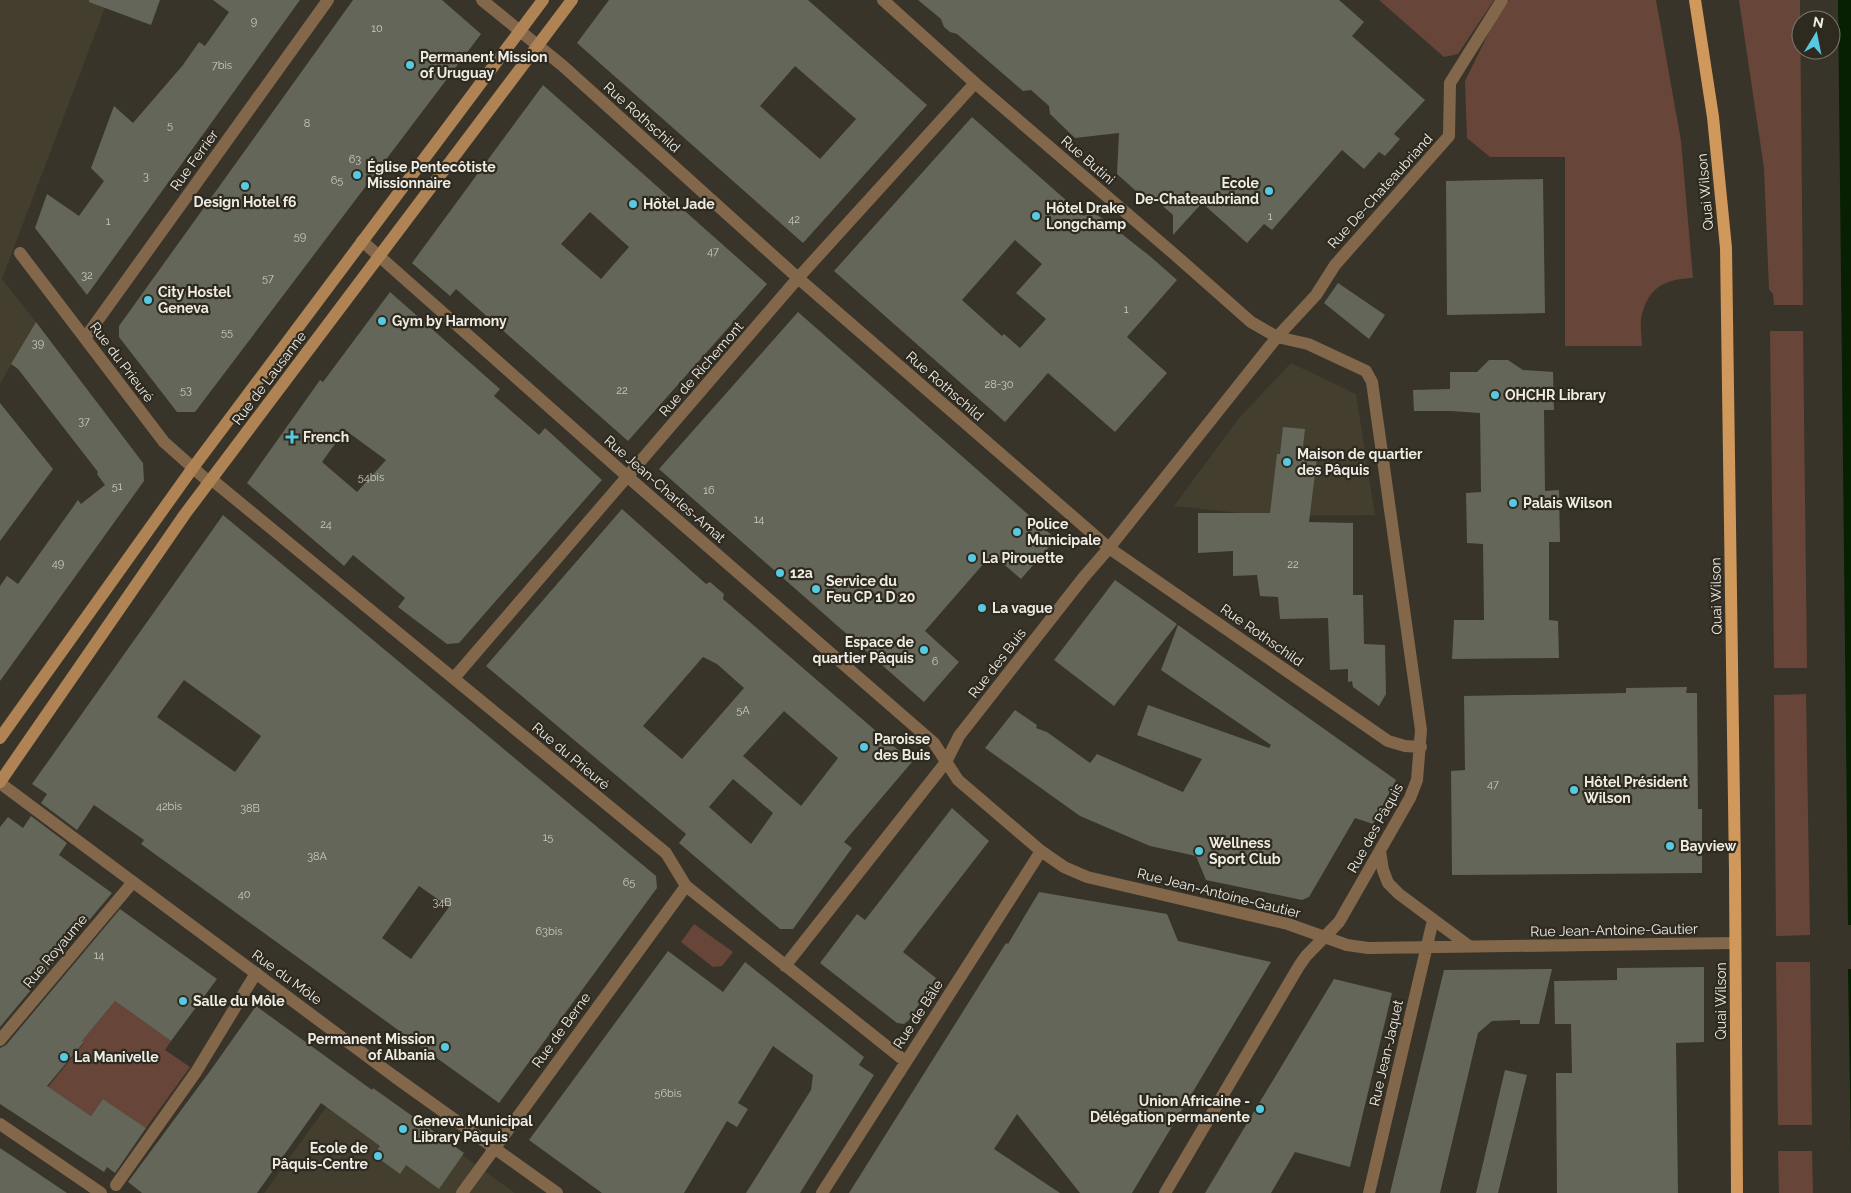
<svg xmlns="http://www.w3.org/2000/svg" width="1851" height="1193" font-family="Raleway,sans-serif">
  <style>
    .built { fill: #433e2d }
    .green { fill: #674639 }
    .water { fill: #072002 }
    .building { fill: #636659; fill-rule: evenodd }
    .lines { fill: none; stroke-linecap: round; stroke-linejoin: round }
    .pedestrian { stroke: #83674b; stroke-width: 12 }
    .minor { stroke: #83674b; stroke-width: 12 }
    .secondary { stroke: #af8354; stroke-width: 12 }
    .primary { stroke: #d1985b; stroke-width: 12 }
    .poi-dot { fill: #55cae0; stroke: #2e2a20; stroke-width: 2 }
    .labels { text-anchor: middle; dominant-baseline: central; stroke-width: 4.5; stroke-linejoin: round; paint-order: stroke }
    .number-label { font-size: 11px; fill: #cbcac2 }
    .poi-label { font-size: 14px; font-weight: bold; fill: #eeece5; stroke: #2e2a20; text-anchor: start }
    .street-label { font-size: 14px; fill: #eeece5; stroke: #2e2a20 }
  </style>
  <rect width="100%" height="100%" fill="#383429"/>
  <!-- built -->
  <path class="built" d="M0 0H108L2 279 36 322 0 384Z
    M1291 363 1356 394 1375 515 1267 516 1174 506 1239 418Z
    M350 1074 515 1193H264Z"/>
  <!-- green -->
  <path class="green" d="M1379 0H1494L1458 54 1444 57Z
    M1509 0H1656L1681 141 1693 278C1664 279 1647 288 1641 319 1640 327 1642 338 1642 346H1565V157H1490L1467 138 1465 81 1493 24Z
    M1739 0H1800L1803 305H1774L1773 294 1769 289 1764 168Z
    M1770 331H1803L1807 668H1774Z
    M1806 694 1810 935 1776 936 1774 695Z
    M694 924 733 952 722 966 713 967 681 942Z
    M1776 962H1810L1812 1125H1778Z
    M115 1001 171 1041 165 1050 190 1067 146 1128 103 1099 91 1116 48 1087 84 1043 82 1041Z
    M1778 1151H1812L1813 1193H1779Z"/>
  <!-- water -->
  <path class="water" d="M1838 0H1851V925H1848Z
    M1848 969H1851V1152Z"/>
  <!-- building -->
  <path class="building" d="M89 0H160L151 25 89 2Z
    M213 0H300L87 295 35 228 47 194 79 216 104 181 91 168 114 106 133 123 183 65 199 42 205 46 229 12Z
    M353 0H442L481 34 195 412H177L119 337V326Z
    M609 0H808L927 105 803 243 577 43ZM795 66 856 119 820 159 760 106Z
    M918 0H1339L1364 22 1352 36 1425 100 1394 134 1400 139 1385 156 1379 152 1364 169 1342 150 1272 230 1264 224 1247 243 1202 203 1173 235V215L1155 199 1146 200 1117 174 1119 133 1075 138 1050 114 1049 106 1031 90 1023 91 957 34 950 32 944 27 941 19Z
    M543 85 767 284 628 441 456 289 450 296 412 263ZM590 212 629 247 601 279 561 244Z
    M972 117 1084 216 1090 209 1151 257 1177 280 1127 337 1167 373 1115 432 1048 373 1005 422 834 271ZM1015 240 1042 264 1016 293 1046 319 1020 348 1004 334 1002 336 962 300Z
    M1543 179 1545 313 1447 315 1446 181Z
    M1338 283 1385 315 1369 339 1324 303Z
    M390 292 500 389 494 396 539 435 545 428 602 480 459 643 447 644 398 607 405 598 353 555 344 566 247 483 320 380 323 382ZM345 430 386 460 357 492 322 462Z
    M798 312 1056 539 1021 579 992 554 925 631 959 662 924 702 659 469Z
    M36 322 143 463 144 481 0 681V586L7 576 18 584 78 500 81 504 105 485 97 474 98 472 18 369 11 364Z
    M1489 360H1508L1523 370 1553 372 1554 410H1544L1545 491 1559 490 1560 542H1549V620L1558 621 1559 658 1452 659 1454 620H1484L1483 544 1467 543 1466 493 1481 492 1480 413 1451 411H1414L1413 390 1450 389V372H1477Z
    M0 403 53 469 0 541Z
    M1283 427 1305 429 1302 456 1317 458 1309 522 1353 523V595H1363L1364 644 1385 645 1386 694 1379 706 1353 687 1352 681 1348 682V669L1330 670 1328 618 1280 619 1278 597 1260 596 1257 575 1233 576V551L1198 553V513H1270L1277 454H1280Z
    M622 509 706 584 710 582 724 594 723 599 912 762 844 842 852 848 793 929H780L679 843 686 834 486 666ZM703 657 717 664 744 688 682 759 643 726ZM784 711 838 758 801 806 743 756ZM733 779 773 813 751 844 709 807Z
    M223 515 656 876 657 888 499 1103 141 844 144 840 94 805 77 830 41 803 47 794 32 784ZM184 680 261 736 235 772 157 717ZM419 886 449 907 411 959 382 938Z
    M1115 580 1177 624 1114 706 1054 660Z
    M1178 625 1396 780 1373 824 1355 818 1309 897 1302 900 1206 880 1196 856 1150 846 1080 816 985 748 1015 710 1037 725 1036 728 1047 732 1090 763 1097 754 1183 792 1202 759 1137 735 1148 705 1269 748 1271 745 1161 670Z
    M1687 687 1686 693H1697L1698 809H1702V873L1452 875 1451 771 1465 770 1464 696 1626 693V688Z
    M952 808 989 841 903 952 936 978 909 1020 904 1024 897 1023 820 963 857 914 865 920Z
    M31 816 67 843 59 855 112 893 0 1027V827L8 817 23 828Z
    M1039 892 1167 914 1178 941 1271 962 1132 1193H1080L1017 1114 994 1149 1060 1193H849L1006 943 1008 944Z
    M120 909 217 979 171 1041 115 1001 82 1041 84 1042 47 1086 91 1116 103 1099 146 1128 115 1173 107 1167 104 1172 0 1104V1048L6 1045Z
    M668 951 723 992 745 962 864 1057 859 1065 874 1075 800 1193H746L811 1090 813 1075 773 1046 738 1103 748 1109 737 1127 727 1121 684 1193H602L529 1140Z
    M1704 967V1042L1676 1043 1678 1193H1557L1556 1073H1572L1571 1024H1555L1554 981 1617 980V968Z
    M1552 969 1539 1024H1520V1020L1492 1021 1478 1033 1440 1193H1390L1444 970Z
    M1334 979 1392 993 1350 1167 1295 1152 1271 1193H1205Z
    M256 1006 372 1090 373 1088 464 1153 439 1189 406 1165 400 1174 374 1155 380 1146 321 1103 257 1193H142L128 1182 213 1067Z
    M1505 1070 1527 1075 1498 1193H1476Z
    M0 1148 21 1162 67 1193H0Z"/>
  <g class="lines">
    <!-- pedestrian -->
    <path class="pedestrian" d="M1109 548 1277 337 1316 295 1335 265 1449 136 1450 83 1502 0
      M395 1077 557 1193
      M116 1185 196 1072 256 973
      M462 1193 686 886"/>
    <!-- minor -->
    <path class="minor" d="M482 0 563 66 798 278 1093 534 1109 548 1388 741 1405 746 1421 747
      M883 0 975 83 1174 254 1251 322 1277 337 1308 344 1366 371 1372 382 1421 730 1417 780 1410 798 1339 922 1306 956 1299 966 1165 1193
      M362 241 628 477 934 743 958 780 1041 851 1064 867 1087 877 1288 924 1347 945 1368 948 1735 943
      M20 253 164 442 209 482
      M85 338 328 0
      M211 479 666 853 686 886 905 1061
      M454 678 798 278 975 83
      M0 783 395 1077
      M1380 851 1383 870 1388 883 1399 894 1469 946
      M785 966 946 762 959 736 1083 578 1109 548
      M0 1040 133 882
      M0 1124 101 1193
      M822 1193 1041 851
      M1369 1193 1433 920"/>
    <!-- secondary -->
    <path class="secondary" d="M0 738 192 469 543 0
      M0 782 185 514 572 0"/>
    <!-- primary -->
    <path class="primary" d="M1695 0 1713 117 1726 248 1735 871 1737 1193"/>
  </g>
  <!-- markers -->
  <g class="poi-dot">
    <circle cx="410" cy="65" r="5"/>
    <circle cx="357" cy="175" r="5"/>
    <circle cx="245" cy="186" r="5"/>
    <circle cx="1269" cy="191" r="5"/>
    <circle cx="633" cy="204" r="5"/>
    <circle cx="1036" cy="216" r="5"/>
    <circle cx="148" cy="300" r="5"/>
    <circle cx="382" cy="321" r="5"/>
    <circle cx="1495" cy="395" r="5"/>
    <path d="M289.5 429.5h5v5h5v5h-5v5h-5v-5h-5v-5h5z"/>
    <circle cx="1287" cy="462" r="5"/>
    <circle cx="1513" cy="503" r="5"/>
    <circle cx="1017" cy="532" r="5"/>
    <circle cx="972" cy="558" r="5"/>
    <circle cx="780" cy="573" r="5"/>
    <circle cx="816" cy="589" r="5"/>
    <circle cx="982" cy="608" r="5"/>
    <circle cx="924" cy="650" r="5"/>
    <circle cx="864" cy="747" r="5"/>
    <circle cx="1574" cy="790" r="5"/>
    <circle cx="1670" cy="846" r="5"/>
    <circle cx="1199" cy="851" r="5"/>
    <circle cx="183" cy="1001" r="5"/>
    <circle cx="445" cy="1047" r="5"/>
    <circle cx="64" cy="1057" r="5"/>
    <circle cx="1260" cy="1109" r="5"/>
    <circle cx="403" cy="1129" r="5"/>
    <circle cx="378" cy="1156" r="5"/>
  </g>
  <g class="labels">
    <!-- number labels -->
    <g class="number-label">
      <text x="254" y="21">9</text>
      <text x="377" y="28">10</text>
      <text x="222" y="65">7bis</text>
      <text x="307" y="123">8</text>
      <text x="170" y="125">5</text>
      <text x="355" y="159">63</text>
      <text x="146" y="176">3</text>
      <text x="337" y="180">65</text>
      <text x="1270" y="216">1</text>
      <text x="794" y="219">42</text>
      <text x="108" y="221">1</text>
      <text x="300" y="236">59</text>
      <text x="713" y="251">47</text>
      <text x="87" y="275">32</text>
      <text x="268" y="278">57</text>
      <text x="1126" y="309">1</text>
      <text x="227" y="332">55</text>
      <text x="38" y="343">39</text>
      <text x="999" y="384">28-30</text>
      <text x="186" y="390">53</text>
      <text x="622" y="390">22</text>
      <text x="84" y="421">37</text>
      <text x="371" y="477">54bis</text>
      <text x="117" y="486">51</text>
      <text x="709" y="490">16</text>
      <text x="759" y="519">14</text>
      <text x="326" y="524">24</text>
      <text x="58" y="563">49</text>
      <text x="1293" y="564">22</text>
      <text x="935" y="661">6</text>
      <text x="743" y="710">5A</text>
      <text x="1493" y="784">47</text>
      <text x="169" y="806">42bis</text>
      <text x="250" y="808">38B</text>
      <text x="548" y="837">15</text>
      <text x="317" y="856">38A</text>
      <text x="629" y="882">65</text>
      <text x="244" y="894">40</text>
      <text x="442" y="902">34B</text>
      <text x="549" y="931">63bis</text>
      <text x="99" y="955">14</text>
      <text x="668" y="1093">56bis</text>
    </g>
    <!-- poi labels -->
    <g class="poi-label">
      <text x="420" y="57">Permanent Mission<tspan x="420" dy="16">of Uruguay</tspan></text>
      <text x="367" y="167">Église Pentecôtiste<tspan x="367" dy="16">Missionnaire</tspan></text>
      <text x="1259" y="183" text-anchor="end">Ecole<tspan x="1259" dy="16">De-Chateaubriand</tspan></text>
      <text x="245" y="202" text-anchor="middle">Design Hotel f6</text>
      <text x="643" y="204">Hôtel Jade</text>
      <text x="1046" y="208">Hôtel Drake<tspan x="1046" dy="16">Longchamp</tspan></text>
      <text x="158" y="292">City Hostel<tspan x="158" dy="16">Geneva</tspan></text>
      <text x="392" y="321">Gym by Harmony</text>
      <text x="1505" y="395">OHCHR Library</text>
      <text x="303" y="437">French</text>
      <text x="1297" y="454">Maison de quartier<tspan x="1297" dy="16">des Pâquis</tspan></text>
      <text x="1523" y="503">Palais Wilson</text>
      <text x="1027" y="524">Police<tspan x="1027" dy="16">Municipale</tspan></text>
      <text x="982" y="558">La Pirouette</text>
      <text x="790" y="573">12a</text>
      <text x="826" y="581">Service du<tspan x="826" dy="16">Feu CP 1 D 20</tspan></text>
      <text x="992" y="608">La vague</text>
      <text x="914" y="642" text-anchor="end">Espace de<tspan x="914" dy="16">quartier Pâquis</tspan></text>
      <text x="874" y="739">Paroisse<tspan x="874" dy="16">des Buis</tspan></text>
      <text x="1584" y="782">Hôtel Président<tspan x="1584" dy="16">Wilson</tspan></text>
      <text x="1209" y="843">Wellness<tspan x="1209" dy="16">Sport Club</tspan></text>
      <text x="1680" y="846">Bayview</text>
      <text x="193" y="1001">Salle du Môle</text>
      <text x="435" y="1039" text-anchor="end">Permanent Mission<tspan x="435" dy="16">of Albania</tspan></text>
      <text x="74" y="1057">La Manivelle</text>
      <text x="1250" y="1101" text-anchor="end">Union Africaine -<tspan x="1250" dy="16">Délégation permanente</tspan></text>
      <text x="413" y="1121">Geneva Municipal<tspan x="413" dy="16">Library Pâquis</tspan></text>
      <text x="368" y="1148" text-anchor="end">Ecole de<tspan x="368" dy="16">Pâquis-Centre</tspan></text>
    </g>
    <!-- street labels -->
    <g class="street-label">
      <text transform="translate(642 117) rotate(42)">Rue Rothschild</text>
      <text transform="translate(194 160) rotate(-54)">Rue Ferrier</text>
      <text transform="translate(1088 160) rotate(41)">Rue Butini</text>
      <text transform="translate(1380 191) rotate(-48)">Rue De-Chateaubriand</text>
      <text transform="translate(1705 192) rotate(-95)">Quai Wilson</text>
      <text transform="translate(122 362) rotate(53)">Rue du Prieuré</text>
      <text transform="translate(701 369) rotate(-49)">Rue de Richemont</text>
      <text transform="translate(269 378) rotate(-53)">Rue de Lausanne</text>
      <text transform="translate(945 386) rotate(41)">Rue Rothschild</text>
      <text transform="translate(665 489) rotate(41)">Rue Jean-Charles-Amat</text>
      <text transform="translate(1716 596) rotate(-91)">Quai Wilson</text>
      <text transform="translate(1262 635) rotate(35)">Rue Rothschild</text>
      <text transform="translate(997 663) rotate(-52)">Rue des Buis</text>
      <text transform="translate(571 756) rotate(40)">Rue du Prieuré</text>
      <text transform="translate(1375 828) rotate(-61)">Rue des Pâquis</text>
      <text transform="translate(1219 893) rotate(14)">Rue Jean-Antoine-Gautier</text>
      <text transform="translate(1614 930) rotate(-1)">Rue Jean-Antoine-Gautier</text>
      <text transform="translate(55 951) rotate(-50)">Rue Royaume</text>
      <text transform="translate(287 977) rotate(36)">Rue du Môle</text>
      <text transform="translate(1721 1001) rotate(-90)">Quai Wilson</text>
      <text transform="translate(918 1014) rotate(-57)">Rue de Bâle</text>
      <text transform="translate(561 1030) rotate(-54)">Rue de Berne</text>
      <text transform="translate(1386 1053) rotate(-77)">Rue Jean-Jaquet</text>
    </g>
  </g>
  <!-- north arrow -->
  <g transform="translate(1816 35) rotate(10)"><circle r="24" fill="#2e2a20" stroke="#7b786f"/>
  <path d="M0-4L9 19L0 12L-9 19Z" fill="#55cae0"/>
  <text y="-8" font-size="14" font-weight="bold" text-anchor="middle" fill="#eeece5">N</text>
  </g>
</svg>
